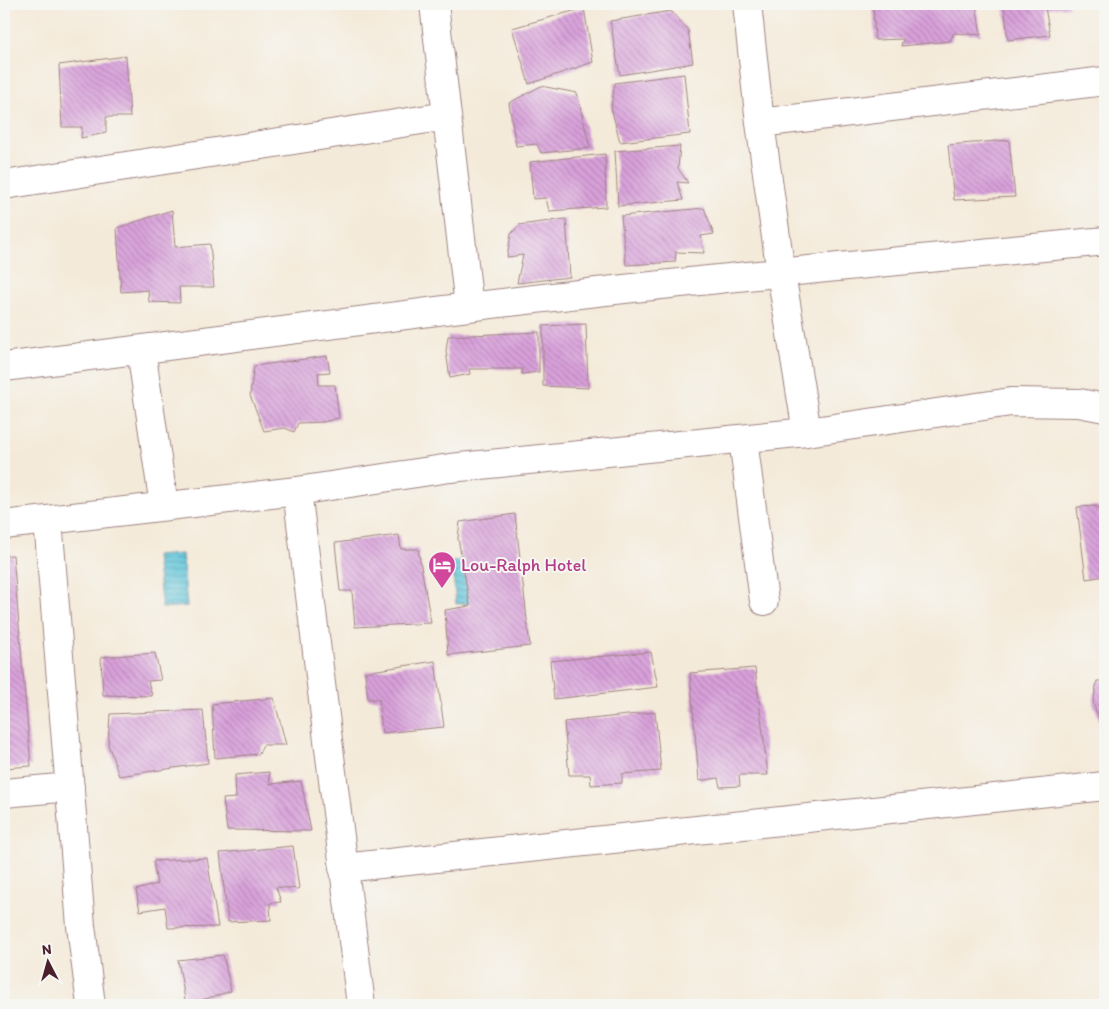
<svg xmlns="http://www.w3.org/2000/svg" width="1109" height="1009" font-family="Itim,sans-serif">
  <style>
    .water { fill: url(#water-rules); stroke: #547282 }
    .building { fill: url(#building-back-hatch) }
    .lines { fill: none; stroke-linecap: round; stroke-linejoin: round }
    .minor-casing { stroke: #9f8482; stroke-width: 30 }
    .minor { stroke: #fff; stroke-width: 28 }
    .labels { text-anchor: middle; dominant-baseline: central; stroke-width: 4; stroke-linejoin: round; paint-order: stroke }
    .hotel-label { font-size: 18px; fill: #b23c85; stroke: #f6f6f2; text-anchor: start }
  </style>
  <defs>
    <pattern id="water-rules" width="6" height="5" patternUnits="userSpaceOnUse" patternTransform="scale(1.25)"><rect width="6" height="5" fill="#5dc5da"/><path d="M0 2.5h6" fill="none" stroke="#4f9fb1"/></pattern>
    <pattern id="building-back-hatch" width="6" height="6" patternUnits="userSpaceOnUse" patternTransform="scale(1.25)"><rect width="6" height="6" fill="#d9a1db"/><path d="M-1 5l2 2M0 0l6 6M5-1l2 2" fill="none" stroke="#b283b2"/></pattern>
  </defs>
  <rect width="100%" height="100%" fill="#f6f6f2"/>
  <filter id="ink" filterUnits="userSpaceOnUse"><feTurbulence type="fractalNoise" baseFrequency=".02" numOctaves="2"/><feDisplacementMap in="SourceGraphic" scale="10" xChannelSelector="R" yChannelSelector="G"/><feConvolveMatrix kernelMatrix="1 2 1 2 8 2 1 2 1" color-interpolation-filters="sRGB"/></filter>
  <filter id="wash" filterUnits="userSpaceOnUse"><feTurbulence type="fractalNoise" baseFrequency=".0096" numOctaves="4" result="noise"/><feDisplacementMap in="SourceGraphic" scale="20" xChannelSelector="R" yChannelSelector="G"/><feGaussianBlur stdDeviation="1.12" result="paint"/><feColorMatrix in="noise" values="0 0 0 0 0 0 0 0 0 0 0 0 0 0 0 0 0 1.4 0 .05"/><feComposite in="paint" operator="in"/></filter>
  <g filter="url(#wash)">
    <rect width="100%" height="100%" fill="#f4ead9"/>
    <!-- water -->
    <path class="water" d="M182 554 187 606 162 608 156 556Z
      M473 558 481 602 456 604 452 562Z"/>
    <g id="blocks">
      <!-- building -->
      <path class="building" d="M873 4H976L981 35 954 33 950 41 901 46 903 39 875 40Z
        M1004 4H1068L1069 7 1045 8 1050 35 1008 40Z
        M584 8 593 62 529 84 512 28Z
        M671 11 688 30 693 63 620 75 610 21Z
        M126 56 130 117H106V133L81 138 82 127H62L59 65Z
        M684 74 690 134 620 142 611 107 615 83Z
        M541 86 577 93 590 148 541 153 537 144 516 146 509 103Z
        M1009 140 1015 197 954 200 948 145Z
        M680 146 678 168 688 183 677 182 683 200 618 206 615 151Z
        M605 154 606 207 549 211 546 198 533 199 530 162Z
        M704 208 714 234 701 236 704 253 676 252 675 262 626 265 621 216Z
        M172 210 175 247 210 244 214 287H179L180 303 149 302 148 290 121 292 117 228Z
        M566 219 570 277 517 283 523 255 507 257 511 234 519 225Z
        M586 324 588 388 543 386V326Z
        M539 332V372L522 374V369H469L470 374 450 378 446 351 448 336Z
        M327 356 330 372 318 373 319 385H335L339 418 323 422 298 423 294 432 285 428 264 431 250 395 254 366Z
        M1098 506 1104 535H1105V576L1086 579 1077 507Z
        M515 514 530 646 448 655 445 610 470 606 458 538 460 522Z
        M399 535 401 549H418L431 623 355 627 352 591H340L335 543Z
        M13 555 31 766 4 768V556Z
        M651 652 658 687 554 699 550 661Z
        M155 653 161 680 148 681 152 696 103 695 101 657Z
        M435 661 444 727 382 733 379 699H368L365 672Z
        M755 668 768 775H739L740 786 720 787 718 778 699 781 690 673Z
        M1097 681H1105V724H1101L1093 703Z
        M274 698 286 745H263L259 754 215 758 212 704Z
        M203 710 208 763 119 776 108 744 110 714Z
        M655 712 661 771 622 774V783L591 785 590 775H569L564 722Z
        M269 772 270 784 301 781 311 831 227 830 223 799 236 798 235 775Z
        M293 846 299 889 276 887 281 902 270 903 271 920 228 922 220 853Z
        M207 858 218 927 168 928 165 907 140 911 136 890 157 884 153 861Z
        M223 955 231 991 186 1005 178 960Z"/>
    </g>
  </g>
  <g filter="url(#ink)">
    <use href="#blocks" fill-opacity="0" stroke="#9f8482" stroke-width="1"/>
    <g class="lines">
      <!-- minor casing -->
      <g class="minor-casing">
        <path id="minor" d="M434 4 469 307
          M747 4 760 123 781 273 807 432
          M760 123 1105 81
          M4 185 447 116
          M141 350 164 506
          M4 367C159 348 313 326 468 307 680 281 893 262 1105 241
          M743 439 764 601
          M297 491 361 1005
          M48 520 81 926 91 1005
          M4 525 297 491 450 468 807 432 1011 402 1079 403 1105 408
          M4 793 70 787
          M343 868 1105 786"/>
      </g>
      <!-- minor -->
      <use href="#minor" class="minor"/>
    </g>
  </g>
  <!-- icons -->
  <defs>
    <g id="hotel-pin" transform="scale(1.4375)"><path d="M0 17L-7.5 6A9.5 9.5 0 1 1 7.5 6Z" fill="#d1479c" stroke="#f6f6f2"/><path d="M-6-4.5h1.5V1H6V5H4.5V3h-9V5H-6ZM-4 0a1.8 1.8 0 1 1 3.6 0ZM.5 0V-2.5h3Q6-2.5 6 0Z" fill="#fff"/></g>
  </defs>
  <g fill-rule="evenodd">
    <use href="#hotel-pin" x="442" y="565"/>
  </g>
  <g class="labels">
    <!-- hotel labels -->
    <g class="hotel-label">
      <text x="461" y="565">Lou-Ralph Hotel</text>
    </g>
  </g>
  <!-- margin -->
  <rect width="1109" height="1009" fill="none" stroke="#f6f6f2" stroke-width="20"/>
  <!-- north arrow -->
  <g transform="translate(48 962) rotate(354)" stroke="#f6f6f2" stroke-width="4" paint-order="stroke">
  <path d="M0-4L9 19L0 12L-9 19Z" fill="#4a1f2b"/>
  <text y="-8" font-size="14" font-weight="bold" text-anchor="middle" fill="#4a1f2b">N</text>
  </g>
</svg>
